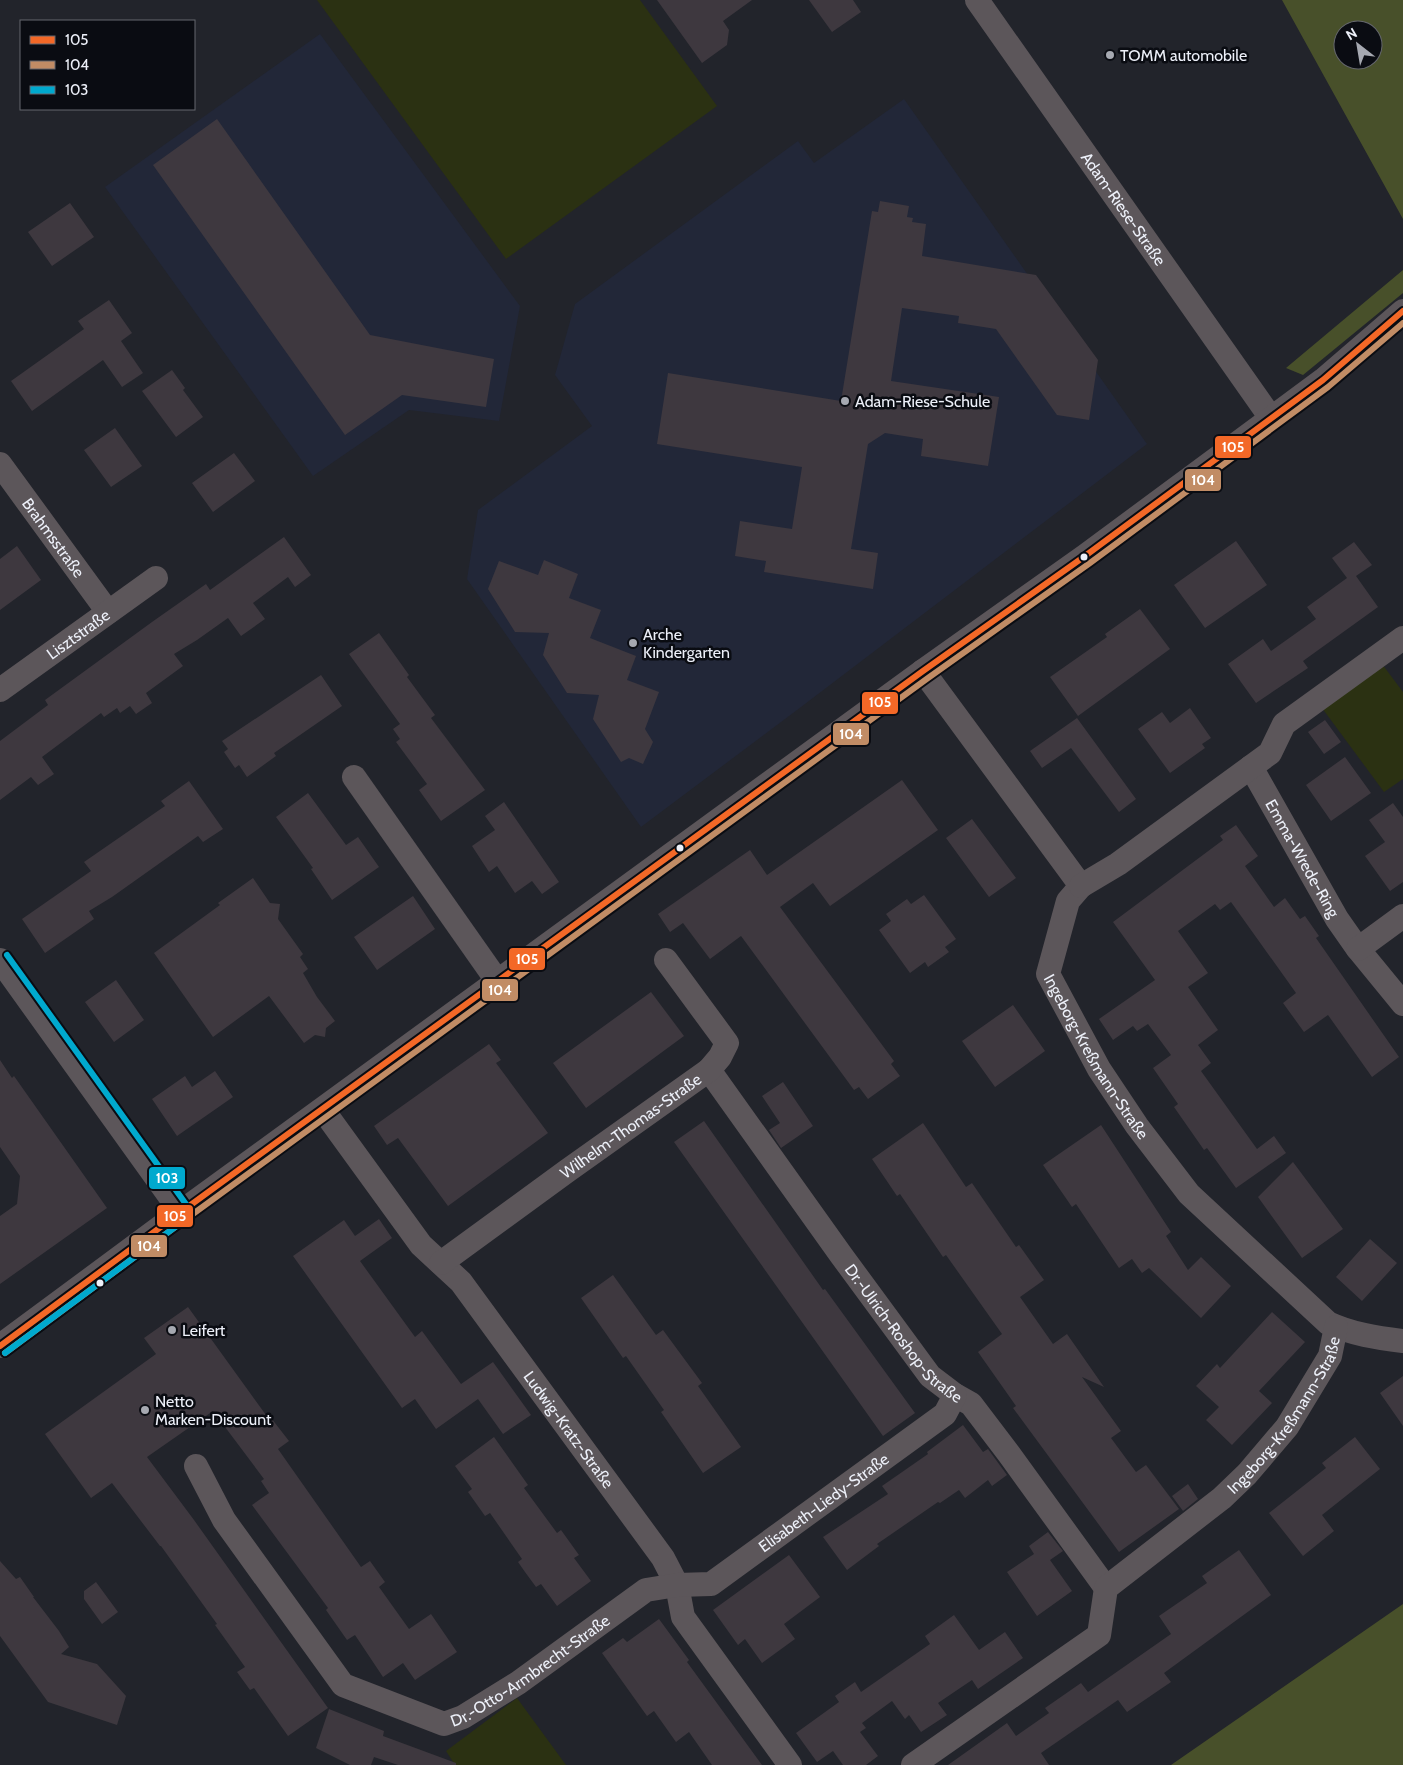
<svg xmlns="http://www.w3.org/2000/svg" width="1403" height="1765" font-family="Cabin,sans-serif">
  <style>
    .built { fill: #222738 }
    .green { fill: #2b3112 }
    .forest { fill: #48502a; fill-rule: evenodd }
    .building { fill: #3e383f }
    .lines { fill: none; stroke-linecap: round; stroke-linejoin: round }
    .minor { stroke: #5c565a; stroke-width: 24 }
    .bus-1-casing { stroke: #0a0c12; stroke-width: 10 }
    .bus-2-casing { stroke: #0a0c12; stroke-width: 10 }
    .bus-3-casing { stroke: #0a0c12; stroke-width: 10 }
    .bus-1 { stroke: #f36827; stroke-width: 6 }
    .bus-2 { stroke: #c18c65; stroke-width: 6 }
    .bus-3 { stroke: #00a9ce; stroke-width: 6 }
    .poi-dot { fill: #a6a9b1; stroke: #0a0c12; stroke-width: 2 }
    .bus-dot { fill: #edf0f9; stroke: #0a0c12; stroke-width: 2 }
    .labels { text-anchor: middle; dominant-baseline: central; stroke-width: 5; stroke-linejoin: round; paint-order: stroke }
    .poi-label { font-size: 16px; fill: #edf0f9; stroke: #0a0c12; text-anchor: start }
    .street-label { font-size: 16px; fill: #edf0f9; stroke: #0a0c12 }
    .line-badge { stroke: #0a0c12; stroke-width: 2 }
    .badge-label { font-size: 14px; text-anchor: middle; font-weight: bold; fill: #fff }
  </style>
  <rect width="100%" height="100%" fill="#22242b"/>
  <!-- built -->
  <path class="built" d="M320 34 520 306 499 421 409 410 313 476 105 187Z
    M904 99 1147 444 801 707 641 827 467 579 478 510 592 426 555 375 575 304 798 141 814 163Z"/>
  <!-- green -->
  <path class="green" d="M317 0H640L717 106 506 259Z
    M1382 664 1403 692V779L1384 792 1322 708Z
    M517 1698 566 1765H455L446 1751Z"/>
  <!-- forest -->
  <path class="forest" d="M1282 0H1403V219ZM1343 30H1373V60H1343Z
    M1403 270V293L1303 375 1286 368Z
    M1403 1604V1765H1171Z"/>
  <!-- building -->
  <path class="building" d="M657 0H752L723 21 729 30 727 45 702 63Z
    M809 0H853L861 12 832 32Z
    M217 119 370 335 494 359 486 407 402 395 345 435 153 165Z
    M880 201 909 206 907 217 913 218 912 222 926 224 922 256 1036 275 1098 360 1089 420 1057 415 996 329 958 323 959 316 902 308 891 381 999 397 988 466 921 456 923 439 885 433 868 444 851 549 878 553 873 589 764 572 766 561 735 556 740 521 792 529 802 467 657 444 668 373 841 401 872 211 878 212Z
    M70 203 94 237 52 266 28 232Z
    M109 300 132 333 121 341 143 373 122 387 103 360 32 411 11 381 84 329 78 321Z
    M172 370 185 388 183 390 203 417 176 437 142 391Z
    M115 428 142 466 111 487 84 450Z
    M234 453 255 481 213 512 192 483Z
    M284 537 311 575 295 587 288 577 253 603 265 619 241 636 228 618 197 640 174 654 183 666 146 693 152 703 136 714 130 706 120 713 117 708 104 717 101 713 42 757 54 774 38 785 31 777 0 800V741L48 705 45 700 152 622 206 584 210 590Z
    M1236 541 1267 585 1205 628 1174 585Z
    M1354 542 1372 565 1356 576 1378 607 1303 661 1308 668 1256 703 1228 664 1263 639 1271 651 1316 619 1307 607 1347 578 1332 558Z
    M17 546 41 580 0 610V559Z
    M544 560 578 574 569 598 601 610 590 638 636 656 627 680 659 692 645 729 653 742 643 764 629 758 621 762 593 719 599 695 567 693 543 655 549 633 515 632 488 589 499 561 538 575Z
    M1140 609 1170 649 1078 716 1050 677 1107 637 1105 634Z
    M379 633 409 675 407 677 435 715 431 718 485 790 441 821 419 790 427 784 396 742 400 739 393 729 400 724 349 654Z
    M321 675 342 706 274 753 276 756 247 777 239 765 235 768 224 752 228 749 222 741Z
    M1190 708 1211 738 1202 744 1205 748 1170 773 1138 729 1162 712 1170 723Z
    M1077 718 1136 799 1119 812 1071 748 1042 768 1030 751Z
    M1325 720 1341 742 1324 754 1308 732Z
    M1345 757 1371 793 1331 821 1306 785Z
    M902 780 938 830 830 906 813 883 780 907 894 1061 891 1064 900 1076 868 1099 859 1087 854 1090 741 936 710 959 683 923 670 932 658 914 750 850 767 875Z
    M189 781 223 829 203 842 198 836 112 897 89 911 94 919 45 953 22 919 91 871 84 862 165 806 161 801Z
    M308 793 346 845 358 837 379 867 332 900 311 869 313 868 276 817Z
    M504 802 559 882 542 894 532 881 515 893 497 866 489 872 472 846 495 830 485 816Z
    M1393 803 1403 817V882L1390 891 1365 856 1385 842 1369 820Z
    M972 819 1016 878 989 897 946 838Z
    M1236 825 1258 856 1245 866 1274 907 1285 898 1300 919 1305 916 1319 936 1316 938 1399 1057 1372 1077 1328 1015 1304 1032 1283 1003 1296 993 1231 902 1220 910 1215 904 1178 931 1208 973 1188 987 1218 1030 1198 1045 1211 1063 1201 1071 1257 1149 1274 1136 1286 1153 1236 1188 1207 1148 1204 1150 1174 1107 1178 1104 1153 1068 1171 1055 1148 1024 1137 1031 1133 1026 1113 1040 1099 1019 1155 980 1113 922 1223 840 1220 836Z
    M253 878 270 903 280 904 278 919 303 954 300 957 308 969 303 973 317 997 335 1021 326 1028 325 1037 315 1035 304 1043 269 996 213 1037 154 953 220 905 218 903Z
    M924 895 956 939 945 947 949 952 928 967 925 962 910 973 879 930 891 921 886 914 907 899 911 904Z
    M413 896 435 929 377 970 354 937Z
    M116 980 144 1020 114 1042 85 1002Z
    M651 992 684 1036 586 1108 553 1063Z
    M1013 1005 1045 1051 995 1087 962 1041Z
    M489 1044 501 1060 496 1063 548 1133 448 1206 398 1138 387 1145 374 1126Z
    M0 1060 12 1078 14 1076 107 1208 0 1284V1216L17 1204 20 1176 0 1147Z
    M215 1071 233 1097 177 1136 152 1099 185 1076 192 1087Z
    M783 1082 813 1126 781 1148 769 1130 780 1123 762 1096Z
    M704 1121 823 1290 825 1289 915 1413 883 1436 674 1142Z
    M923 1123 966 1187 972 1183 1016 1247 1019 1245 1044 1280 1020 1297 1053 1344 1067 1334 1104 1387 1082 1377 1121 1431 1111 1438 1136 1472 1146 1465 1179 1509 1119 1552 1013 1408 1016 1406 978 1352 1002 1334 946 1255 943 1257 900 1194 897 1196 872 1159Z
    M1101 1125 1171 1232 1166 1236 1188 1270 1201 1257 1231 1286 1201 1318 1149 1268 1142 1273 1132 1259 1119 1268 1076 1204 1072 1207 1043 1165Z
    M1293 1162 1343 1229 1302 1258 1258 1197Z
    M379 1219 392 1238 360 1261 415 1337 422 1331 461 1384 493 1362 531 1415 503 1434 478 1399 436 1429 415 1399 402 1408 293 1256 344 1220 355 1236Z
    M1370 1239 1397 1263 1362 1301 1336 1277Z
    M613 1275 656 1335 663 1330 702 1383 698 1386 741 1447 703 1473 661 1412 664 1410 626 1356 623 1358 581 1298Z
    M188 1307 266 1415 268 1414 289 1441 278 1449 361 1567 370 1561 385 1582 379 1587 409 1629 431 1614 457 1652 415 1680 403 1663 383 1677 355 1635 347 1640 326 1610 328 1608 252 1505 269 1493 261 1481 264 1479 213 1411 147 1457 194 1520 328 1708 288 1736 254 1688 250 1690 237 1672 245 1667 215 1625 217 1624 161 1546H160L112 1483 91 1498 45 1434 156 1354 144 1338Z
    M1272 1312 1305 1342 1259 1391 1272 1403 1232 1445 1206 1420 1219 1407 1196 1386 1217 1364 1220 1368Z
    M1403 1376V1426L1380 1393Z
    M963 1425 983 1452 988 1449 1007 1475 992 1486 988 1480 965 1498 959 1490 940 1503 938 1502 877 1544 879 1546 847 1570 823 1537 888 1494 882 1486 928 1454 927 1452Z
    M494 1437 528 1485 524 1488 557 1533 561 1530 579 1555 574 1558 591 1581 557 1606 541 1584 536 1587 525 1572 518 1562 522 1559 490 1513 485 1516 468 1492 472 1489 455 1466Z
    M1355 1437 1380 1469 1322 1515 1334 1531 1303 1556 1269 1513 1326 1468 1322 1463Z
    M1188 1484 1198 1499 1183 1511 1172 1496Z
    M1048 1532 1063 1551 1050 1560 1072 1591 1037 1616 1007 1572 1034 1554 1029 1546Z
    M1239 1550 1271 1595 1164 1673 1171 1682 1127 1712 1118 1700 1041 1753 1049 1765H948L1007 1723 1016 1736 1049 1713 1045 1708 1081 1683 1088 1692 1171 1634 1159 1616 1207 1583 1202 1576Z
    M789 1555 820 1597 784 1624 795 1639 762 1663 745 1639 738 1645 713 1610Z
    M0 1561 16 1579 20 1577 34 1597H33L59 1631 69 1647 61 1654 97 1664 126 1696 117 1725 48 1702 0 1636Z
    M96 1582 118 1612 102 1624 84 1599V1591Z
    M954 1615 979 1650 1005 1632 1023 1658 978 1689 972 1680 938 1703 947 1715 921 1732 909 1715 905 1719 892 1701 862 1723 866 1728 860 1732 878 1756 866 1765H843L833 1751 817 1762 796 1733 839 1702 835 1696 855 1682 861 1692 930 1644 925 1636Z
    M659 1619 689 1660 687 1662 762 1765H712L689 1732 676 1742 654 1711 647 1716 602 1653 623 1638 627 1642Z
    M329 1709 384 1731 383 1736 456 1763V1765H398L374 1757 371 1765H350L316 1748Z"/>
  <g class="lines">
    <!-- minor -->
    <g class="minor">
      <path id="s1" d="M977 0 1271 418"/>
      <path id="s2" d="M0 464 108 612"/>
      <path id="s3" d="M923 671 1081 886 1068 901 1048 974 1099 1069 1137 1126 1189 1194 1328 1323C1351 1334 1378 1338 1403 1341"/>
      <path id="s4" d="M0 690 156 578"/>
      <path id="s5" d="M1251 767 1337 919 1358 949 1403 1004"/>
      <path d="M354 777 498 982"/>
      <path d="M1081 886 1118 864 1270 753 1284 724 1403 638"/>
      <path d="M1358 949 1403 916"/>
      <path d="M0 960 181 1212"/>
      <path id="s6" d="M709 1070 841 1255 930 1376 955 1395 971 1404 1009 1454 1106 1588"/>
      <path id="s7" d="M323 1110 421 1245 461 1282 663 1558 677 1585 683 1617 790 1765"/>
      <path id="s8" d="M441 1263 567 1171 709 1070 720 1057 727 1043 666 960"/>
      <path d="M0 1346 181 1212 923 671 1085 556 1323 380 1403 311"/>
      <path id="s9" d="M196 1466 224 1520 343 1685 444 1724 463 1717 518 1683 646 1590 677 1585 711 1584 945 1414 955 1395"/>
      <path id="s10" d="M913 1765 1099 1635 1106 1588 1222 1498 1247 1474 1287 1427 1330 1356 1336 1327"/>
    </g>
    <!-- bus-1 casing -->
    <g class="bus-1-casing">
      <path id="bus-1" d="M0 1346 181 1212 923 671 1085 556 1323 380 1403 311"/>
    </g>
    <!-- bus-2 casing -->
    <g class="bus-2-casing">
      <path id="bus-2" d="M5 1353 186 1219 928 678 1090 563 1328 387 1403 323"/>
    </g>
    <!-- bus-3 casing -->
    <g class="bus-3-casing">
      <path id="bus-3" d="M5 1353 186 1219 190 1212 188 1207 7 955"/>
    </g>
    <!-- bus-1 -->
    <use href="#bus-1" class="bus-1"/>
    <!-- bus-2 -->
    <use href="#bus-2" class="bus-2"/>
    <!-- bus-3 -->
    <use href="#bus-3" class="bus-3"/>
  </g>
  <!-- markers -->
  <g class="poi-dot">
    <circle cx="1110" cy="55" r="5"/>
    <circle cx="845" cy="401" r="5"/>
    <circle cx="633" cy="643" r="5"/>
    <circle cx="172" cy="1330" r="5"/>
    <circle cx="145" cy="1410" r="5"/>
  </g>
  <g class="bus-dot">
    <circle cx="1084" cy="557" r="4.5"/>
    <circle cx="680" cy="848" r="4.5"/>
    <circle cx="100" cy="1283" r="4.5"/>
  </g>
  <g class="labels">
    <!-- poi labels -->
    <g class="poi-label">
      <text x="1120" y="55">TOMM automobile</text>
      <text x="855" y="401">Adam-Riese-Schule</text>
      <text x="643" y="634">Arche<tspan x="643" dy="18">Kindergarten</tspan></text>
      <text x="182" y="1330">Leifert</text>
      <text x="155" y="1401">Netto<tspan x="155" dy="18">Marken-Discount</tspan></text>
    </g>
    <!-- street labels -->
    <g class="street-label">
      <text stroke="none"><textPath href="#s1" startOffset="255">Adam-Riese-Straße</textPath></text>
      <text stroke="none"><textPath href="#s2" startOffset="91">Brahmsstraße</textPath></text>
      <text stroke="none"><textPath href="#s4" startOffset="96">Lisztstraße</textPath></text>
      <text stroke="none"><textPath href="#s5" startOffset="105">Emma-Wrede-Ring</textPath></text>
      <text stroke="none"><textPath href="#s3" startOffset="458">Ingeborg-Kreßmann-Straße</textPath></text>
      <text stroke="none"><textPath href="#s8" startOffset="234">Wilhelm-Thomas-Straße</textPath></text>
      <text stroke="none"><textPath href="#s6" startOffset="328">Dr.-Ulrich-Roshop-Straße</textPath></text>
      <text stroke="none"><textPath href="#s10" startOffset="526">Ingeborg-Kreßmann-Straße</textPath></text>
      <text stroke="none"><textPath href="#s7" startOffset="404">Ludwig-Kratz-Straße</textPath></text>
      <text stroke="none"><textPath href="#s9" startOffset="820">Elisabeth-Liedy-Straße</textPath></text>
      <text stroke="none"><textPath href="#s9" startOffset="474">Dr.-Otto-Armbrecht-Straße</textPath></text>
    </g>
  </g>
  <g class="line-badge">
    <rect x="1214" y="435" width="38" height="24" rx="5" fill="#f36827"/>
    <rect x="1184" y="468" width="38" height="24" rx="5" fill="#c18c65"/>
    <rect x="861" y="691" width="38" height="24" rx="5" fill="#f36827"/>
    <rect x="832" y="722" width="38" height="24" rx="5" fill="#c18c65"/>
    <rect x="508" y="947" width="38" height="24" rx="5" fill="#f36827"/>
    <rect x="481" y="978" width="38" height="24" rx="5" fill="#c18c65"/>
    <rect x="148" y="1166" width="38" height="24" rx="5" fill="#00a9ce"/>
    <rect x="156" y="1204" width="38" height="24" rx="5" fill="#f36827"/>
    <rect x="130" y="1234" width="38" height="24" rx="5" fill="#c18c65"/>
  </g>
  <g class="badge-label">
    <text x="1233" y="452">105</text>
    <text x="1203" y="485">104</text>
    <text x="880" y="707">105</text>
    <text x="851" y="739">104</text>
    <text x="527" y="964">105</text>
    <text x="500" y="995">104</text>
    <text x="167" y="1183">103</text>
    <text x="175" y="1221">105</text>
    <text x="149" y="1251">104</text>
  </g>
  <!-- legend -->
  <rect x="20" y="20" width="175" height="90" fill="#0a0c12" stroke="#65676e"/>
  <rect x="30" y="36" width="25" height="8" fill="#f36827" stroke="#65676e"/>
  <text x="65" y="45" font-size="15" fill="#edf0f9">105</text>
  <rect x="30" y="61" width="25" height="8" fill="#c18c65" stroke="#65676e"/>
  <text x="65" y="70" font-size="15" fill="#edf0f9">104</text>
  <rect x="30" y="86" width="25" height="8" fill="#00a9ce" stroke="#65676e"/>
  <text x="65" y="95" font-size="15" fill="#edf0f9">103</text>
  <!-- north arrow -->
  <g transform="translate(1358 45) rotate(329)"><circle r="24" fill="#0a0c12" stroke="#65676e"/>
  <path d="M0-4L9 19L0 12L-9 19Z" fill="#a6a9b1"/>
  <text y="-8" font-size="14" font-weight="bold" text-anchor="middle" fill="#edf0f9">N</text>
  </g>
</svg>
